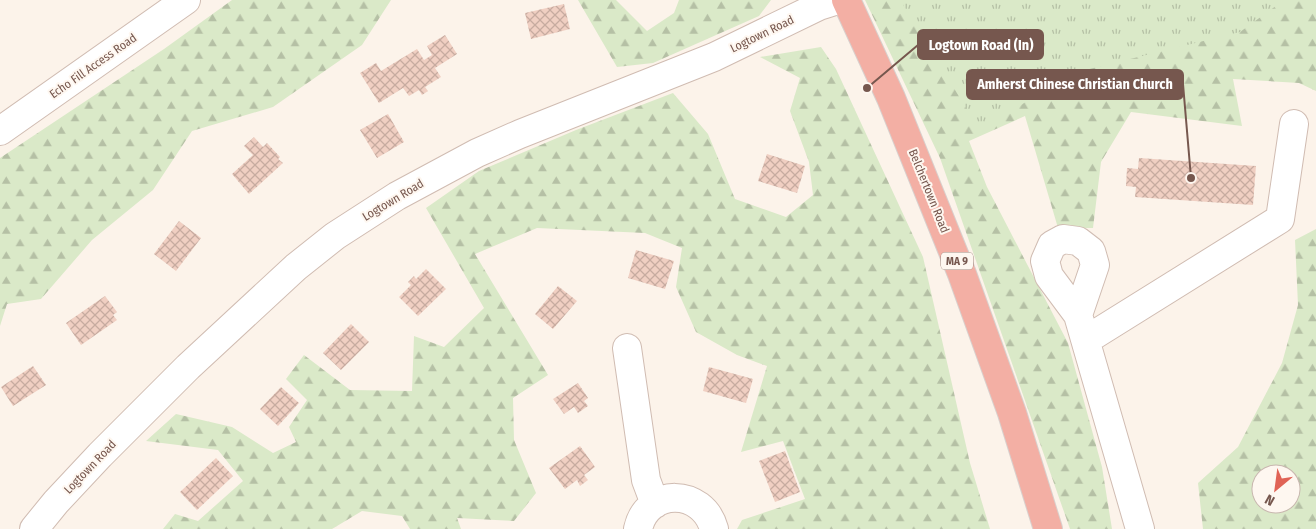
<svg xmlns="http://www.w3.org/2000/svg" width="1316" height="529" font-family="'Fira Sans Condensed',sans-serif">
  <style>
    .forest { fill: url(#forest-firs); fill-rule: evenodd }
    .park { fill: url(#park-tufts) }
    .building { fill: url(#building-cross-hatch) }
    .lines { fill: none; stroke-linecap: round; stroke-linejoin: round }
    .minor-casing { stroke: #d0bcb2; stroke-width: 30 }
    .highway-casing { stroke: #d9d0cd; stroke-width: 30 }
    .minor { stroke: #fff; stroke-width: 28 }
    .highway { stroke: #f3afa4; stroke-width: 28 }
    .labels { text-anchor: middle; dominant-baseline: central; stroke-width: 4; stroke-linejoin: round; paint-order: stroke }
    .shield { fill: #fef7f0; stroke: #9f877f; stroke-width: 1 }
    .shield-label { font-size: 11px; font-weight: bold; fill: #76574e }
    .street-label { font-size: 12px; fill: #76574e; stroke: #fef7f0 }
    .leader { fill: none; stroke: #76574e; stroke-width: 2 }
    .callout-dot { fill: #76574e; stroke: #fef7f0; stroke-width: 2 }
    .callout { fill: #76574e; stroke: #76574e; stroke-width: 2 }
    .callout-label { font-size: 14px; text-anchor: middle; font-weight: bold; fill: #fff }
  </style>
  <defs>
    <pattern id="forest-firs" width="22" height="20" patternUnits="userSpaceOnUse" patternTransform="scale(1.25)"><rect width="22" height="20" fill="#dae9c8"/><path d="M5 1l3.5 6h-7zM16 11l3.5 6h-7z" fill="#b5c0a5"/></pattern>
    <pattern id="park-tufts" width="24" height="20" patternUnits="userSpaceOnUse" patternTransform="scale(1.25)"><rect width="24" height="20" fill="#dae9c8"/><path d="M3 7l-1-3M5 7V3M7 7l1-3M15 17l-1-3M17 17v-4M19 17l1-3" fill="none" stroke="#b5c0a5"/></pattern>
    <pattern id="building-cross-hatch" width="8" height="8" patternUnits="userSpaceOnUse" patternTransform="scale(1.25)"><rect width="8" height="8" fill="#f0cfc2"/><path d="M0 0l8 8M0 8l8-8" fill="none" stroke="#c7aba0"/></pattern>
  </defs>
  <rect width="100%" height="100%" fill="#fcf3ea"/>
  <!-- forest -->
  <path class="forest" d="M232 0H391L362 45 273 107 192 131 153 190 92 240 41 299 7 304 0 326V158L164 49Z
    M578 0H616L647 31 674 13 679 0H771L759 16 653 63 617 67Z
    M865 0H1316V91L1299 83 1233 79 1242 126 1131 112 1101 162 1093 228H1058L1025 116 969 141 987 187 1068 343 1102 467 1112 529H1070L940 158Z
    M821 47 836 69 923 257 970 463 990 529H737L742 520 805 499 783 441 741 452 767 366 737 355 696 332 676 287 682 248 645 233 537 228 475 254 548 375 513 398 514 440 536 493 514 521 457 518 461 529H410L402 516 362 511 332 529H163L175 514 198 521 243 481 218 450 146 441 176 414 232 427 273 453 296 442 289 427 307 400 286 379 304 355 350 390 412 391 414 336 444 347 484 308 426 208 479 171 576 130 673 93 708 134 735 199 786 217 813 195 809 162 790 111 800 78 760 57Z
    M1316 229V529H1203L1198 483 1238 447 1282 363 1298 305 1295 240ZM1261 474H1291V504H1261Z"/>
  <!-- park -->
  <path class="park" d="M900 0H1284L1240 32 1065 75 980 133 971 116Z"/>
  <!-- building -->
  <path class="building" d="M564 4 570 29 531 39 525 13Z
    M445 35 457 54 435 68 441 77 425 87 428 91 422 95 419 90 409 96 403 88 379 103 360 73 376 63 381 71 417 49 424 60 432 55 427 46Z
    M388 114 404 142 377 158 360 130Z
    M254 137 263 147 267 143 280 157 278 159 283 163 249 194 232 174 253 155 244 146Z
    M767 154 805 166 797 193 758 181Z
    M1139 158 1256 166 1253 205 1135 197 1136 187 1126 186 1127 168 1138 169Z
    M179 221 201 238 176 271 154 254Z
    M636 250 674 261 665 289 628 278Z
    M426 269 446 289 418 316 399 297 411 285 408 282 414 276 416 279Z
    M558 286 577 301 553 329 535 314Z
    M105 296 117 312 113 315 117 320 81 345 66 323Z
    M351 324 369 342 341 370 323 353Z
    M33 366 46 385 13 406 1 387Z
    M709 367 753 379 746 403 703 391Z
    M578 383 588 398 584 401 588 406 578 413 574 407 564 414 553 399Z
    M281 387 299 403 278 426 260 409Z
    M580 446 595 467 584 475 588 480 580 486 577 480 565 489 549 468Z
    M785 451 800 492 775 502 759 461Z
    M216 458 233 476 197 510 180 492Z"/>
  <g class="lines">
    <!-- minor casing -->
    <g class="minor-casing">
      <path id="minor" d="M0 131 186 0
        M1078 315 1095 265 1091 251 1078 241 1063 239 1052 245 1045 261 1049 276 1078 315 1140 529
        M1086 340 1280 219 1294 124
        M627 348 646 480 655 504
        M34 529 56 502 100 455 188 367 296 267 335 236 397 196 477 153 520 134 714 57 819 6 838 0
        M638 529C647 487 703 488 714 529"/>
    </g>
    <!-- highway casing -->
    <g class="highway-casing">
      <path id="highway" d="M846 0 891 98 962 274 1012 413 1048 529"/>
    </g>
    <!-- minor -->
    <use href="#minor" class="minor"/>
    <!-- highway -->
    <use href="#highway" class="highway"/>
  </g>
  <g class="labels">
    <!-- shield labels -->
    <rect class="shield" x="941" y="252.5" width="32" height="17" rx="4"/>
    <g class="shield-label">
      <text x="957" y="261">MA 9</text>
    </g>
    <!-- street labels -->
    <g class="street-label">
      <text transform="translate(762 34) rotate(-26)">Logtown Road</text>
      <text transform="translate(93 66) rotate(-35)">Echo Fill Access Road</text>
      <text transform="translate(929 191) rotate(68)">Belchertown Road</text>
      <text transform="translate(393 200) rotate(-31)">Logtown Road</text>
      <text transform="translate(90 467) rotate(-46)">Logtown Road</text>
    </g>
  </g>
  <!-- callouts -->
  <path class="leader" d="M867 88L918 45M1191 178L1183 84"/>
  <g class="callout-dot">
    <circle cx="867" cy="88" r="5"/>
    <circle cx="1191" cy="178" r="5"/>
  </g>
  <g class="callout">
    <rect x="918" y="30" width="125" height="29" rx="5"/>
    <rect x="967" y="70" width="216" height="29" rx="5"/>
  </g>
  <g class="callout-label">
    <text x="981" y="50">Logtown Road (In)</text>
    <text x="1075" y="89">Amherst Chinese Christian Church</text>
  </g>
  <!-- north arrow -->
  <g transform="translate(1276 489) rotate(209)"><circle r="24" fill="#fef7f0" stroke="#c8b7af"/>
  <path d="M0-4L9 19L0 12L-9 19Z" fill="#e06355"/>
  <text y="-8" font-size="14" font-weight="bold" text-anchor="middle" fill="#76574e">N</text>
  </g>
</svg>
